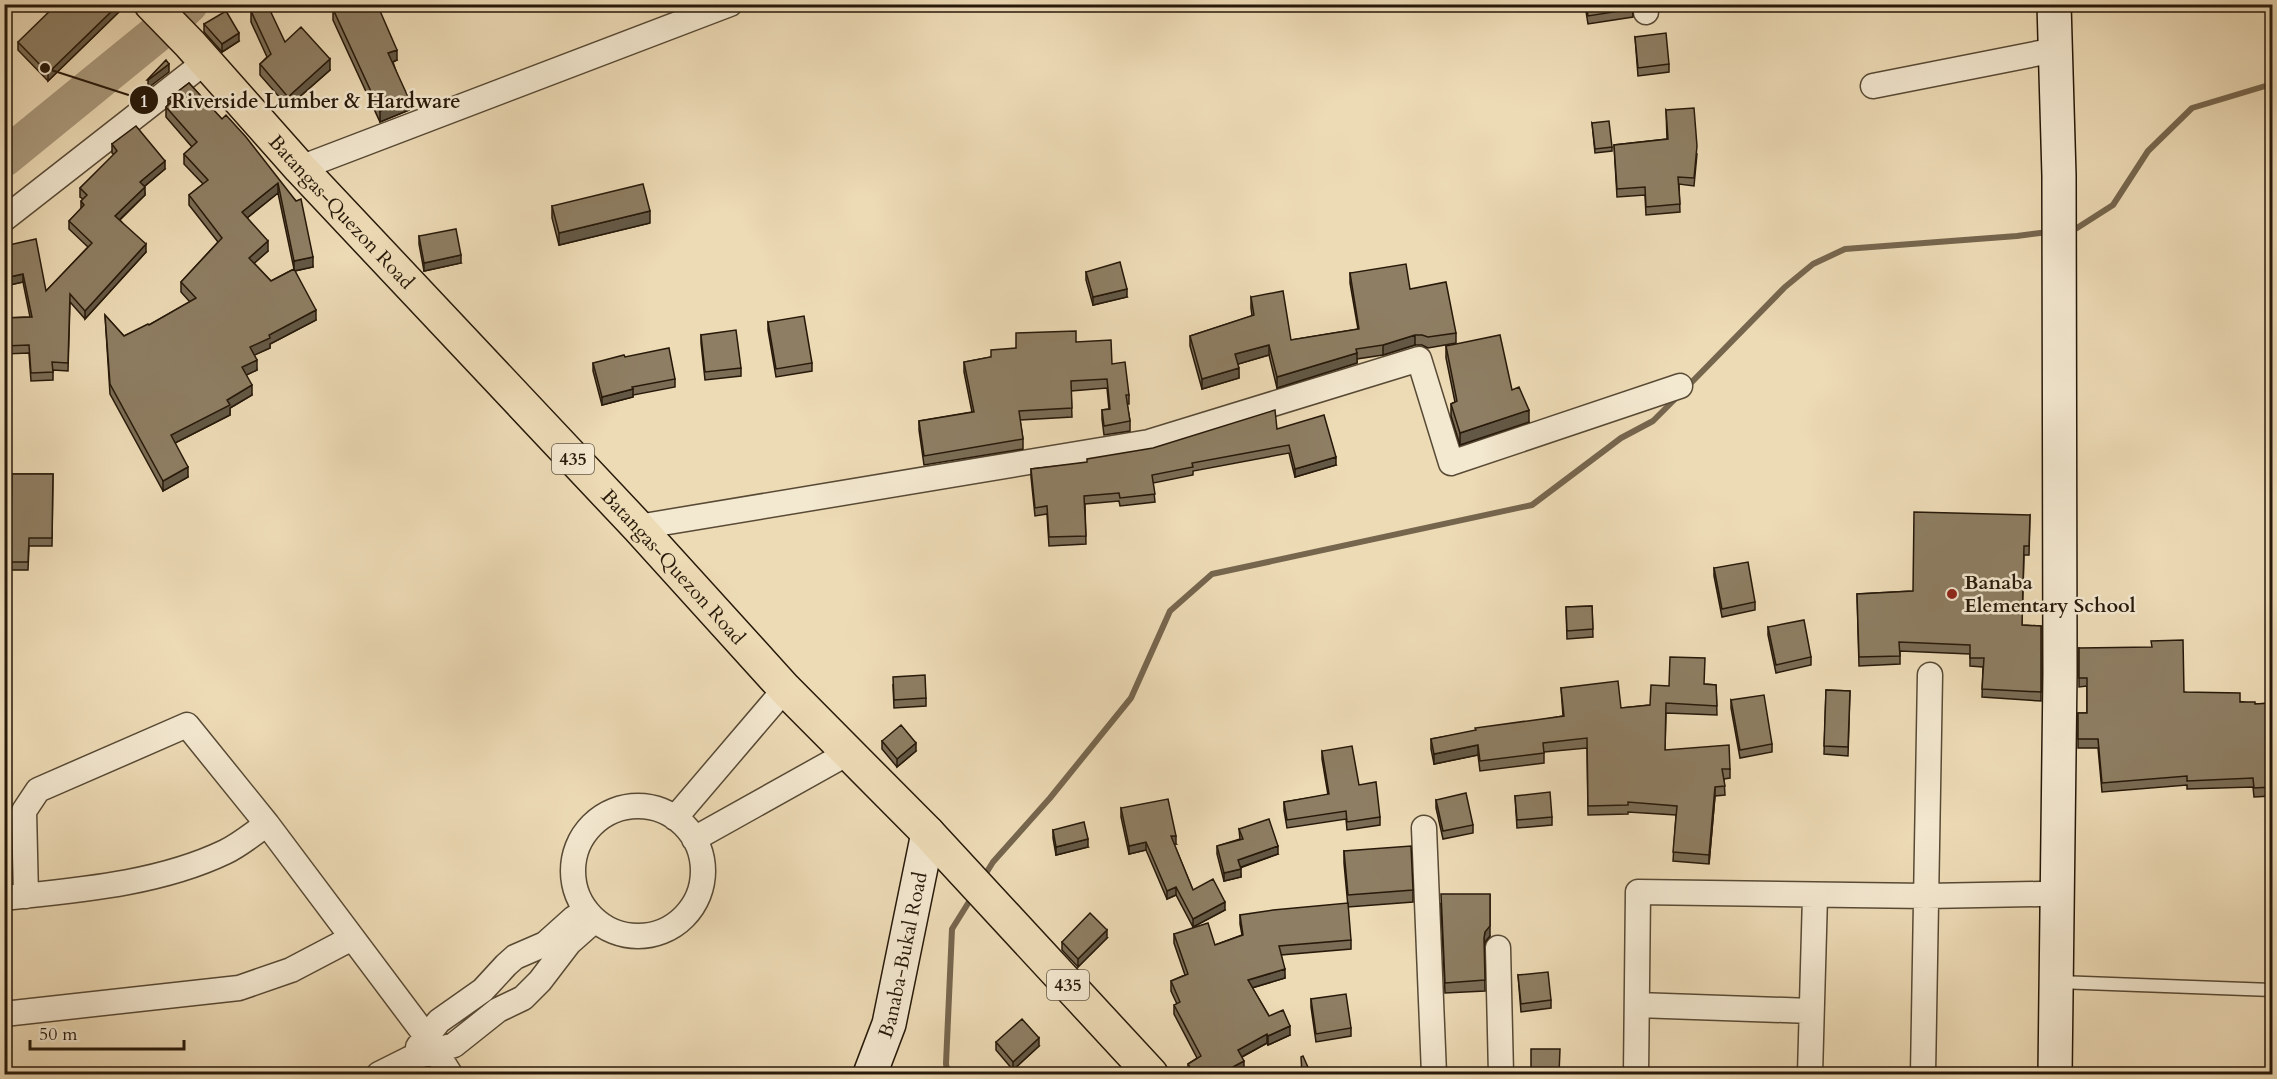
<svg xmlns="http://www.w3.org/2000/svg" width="2277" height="1079" font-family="Cardo,serif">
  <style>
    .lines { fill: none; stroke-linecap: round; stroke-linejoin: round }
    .stream { stroke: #76664e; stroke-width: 6 }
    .river { stroke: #aa997c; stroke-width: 38 }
    .lane-casing { stroke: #584a35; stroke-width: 15 }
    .street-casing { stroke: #584a35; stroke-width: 27 }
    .secondary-casing { stroke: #27190a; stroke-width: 36 }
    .primary-casing { stroke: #27190a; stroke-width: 36 }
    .lane { stroke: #f3e8d0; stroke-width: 12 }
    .street { stroke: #f3e8d0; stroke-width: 24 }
    .secondary { stroke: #f3e8d0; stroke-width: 33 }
    .primary { stroke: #eddbb6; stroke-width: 33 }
    .wall { fill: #7a6c55; stroke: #27190a; stroke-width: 1.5; fill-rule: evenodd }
    .shaded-wall { fill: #635845; stroke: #27190a; stroke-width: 1.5 }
    .building { fill: #8e7e63; stroke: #27190a; stroke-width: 1.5 }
    .poi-dot { fill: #8f2418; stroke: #f3e8d0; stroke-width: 2 }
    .labels { text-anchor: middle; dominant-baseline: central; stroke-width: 5; stroke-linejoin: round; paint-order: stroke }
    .shield { fill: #f3e8d0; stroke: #645745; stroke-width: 1.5 }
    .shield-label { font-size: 18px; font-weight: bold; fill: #27190a }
    .street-label { font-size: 20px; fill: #27190a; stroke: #f3e8d0 }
    .poi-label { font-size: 20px; font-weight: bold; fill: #27190a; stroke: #f3e8d0; text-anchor: start }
    .leader { fill: none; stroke: #27190a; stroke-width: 2 }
    .callout-dot { fill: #27190a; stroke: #f3e8d0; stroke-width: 2 }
    .mark-label { font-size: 18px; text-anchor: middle; font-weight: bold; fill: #fff }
    .callout-label { font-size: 21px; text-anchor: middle; font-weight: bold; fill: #27190a; stroke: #f3e8d0; stroke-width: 5; stroke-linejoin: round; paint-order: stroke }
  </style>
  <rect width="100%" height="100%" fill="#eddbb6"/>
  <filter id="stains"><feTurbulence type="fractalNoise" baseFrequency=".00333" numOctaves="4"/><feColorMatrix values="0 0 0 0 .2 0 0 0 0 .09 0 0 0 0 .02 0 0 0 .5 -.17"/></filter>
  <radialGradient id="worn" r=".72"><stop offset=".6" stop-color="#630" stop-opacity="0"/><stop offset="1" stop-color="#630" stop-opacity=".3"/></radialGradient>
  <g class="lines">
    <!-- stream -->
    <path class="stream" d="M2077 228 2113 205 2148 151 2192 108 2272 84
      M1686 388 1785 287 1813 264 1845 249 2017 236 2048 232
      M983 878 993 862 1050 798 1131 698 1170 611 1212 574 1532 505 1621 438 1653 421 1679 395
      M948 1074 946 1064 952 929 972 897"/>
    <!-- river -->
    <path class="river" d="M4 158 166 26 189 4"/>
    <!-- lane casing -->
    <g class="lane-casing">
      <path id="lane" d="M2058 982 2272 990"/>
    </g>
    <!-- street casing -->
    <g class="street-casing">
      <path id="street" d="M1645 4 1646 12
        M1873 86 2055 50
        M300 168 730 4
        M4 219 205 62
        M638 527 1149 442 1419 359 1451 463 1680 386
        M573 871a65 65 0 1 1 130 0a65 65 0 1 1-130 0Z
        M675 818 785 689
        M1424 828 1434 1074
        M694 839 848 753
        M26 896 24 811 38 790 187 725 267 824 426 1036 450 1074
        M4 898C78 890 158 884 225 852 240 845 254 833 267 824
        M1498 948 1501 1074
        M1637 1005 1811 1011
        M4 1014 239 988 291 970 352 938
        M418 1047 439 1021 483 990 506 965 515 957 545 944 574 918
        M379 1074 409 1059 454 1045 498 1010 523 998 540 981 569 943 595 920
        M1636 1074 1638 892 1926 896 2040 894
        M1810 1074 1815 896
        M1923 1074 1930 675"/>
    </g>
    <!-- secondary casing -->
    <g class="secondary-casing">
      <g id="secondary">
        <path d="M2054 4 2059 176 2060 673 2055 1074"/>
        <path id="s1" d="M870 1074 889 1024 928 833"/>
      </g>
    </g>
    <!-- primary casing -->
    <g class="primary-casing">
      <g id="primary">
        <path id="s2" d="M151 4 190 44 300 168 638 527 785 689 928 833 1151 1074"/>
      </g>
    </g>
    <!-- lane -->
    <use href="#lane" class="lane"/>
    <!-- street -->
    <use href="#street" class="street"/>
    <!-- secondary -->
    <use href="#secondary" class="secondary"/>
    <!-- primary -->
    <use href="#primary" class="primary"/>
  </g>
  <!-- wall -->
  <path class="wall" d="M122 4V9L48 81 18 50V42Z
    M1632 4 1633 17 1588 24 1585 5Z
    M333 9 397 60 393 62 409 110 380 122 333 20Z
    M251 11 285 42 330 70 288 107 260 75V64L267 57 251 22Z
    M204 24 239 41 222 52 204 32Z
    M1635 37 1669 64V72L1638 76Z
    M189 83 296 201 313 267 295 271 316 320 270 344V348L254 355 257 370 246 375 252 395 230 408V415L175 443 188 477 163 491 110 394 105 315 124 336 149 325 190 302 181 292V282L218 242 189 205V195L203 184 184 164V154L192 147 166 117V107L168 105V99ZM278 193 294 269 271 281 254 263 268 251 247 218Z
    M1666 110 1697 154 1694 186 1679 184 1680 212 1646 215 1645 195 1617 197 1614 145 1667 139Z
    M1592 123 1612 147V151L1595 153Z
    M112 144 165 169 144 187 145 195 120 220 146 252 85 319 70 302 68 371 53 370V380L31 381 29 353 4 354V318L30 317 23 282 5 286 4 246 46 291 88 247 69 229V221L81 209V201L83 199 80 197V188L114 155 112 153Z
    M552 206 650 223 559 245 552 218Z
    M419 236 461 263 424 271 419 244Z
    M1086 272 1127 297 1093 305 1086 280Z
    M1350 273 1410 289 1456 333V343L1428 348 1422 345H1415L1383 355 1357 359V363L1277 388 1269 355 1238 364 1239 378 1202 389 1190 346V336L1252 316 1251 308V297L1291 340 1358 329 1350 283Z
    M768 322 812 363V371L776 377 768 330Z
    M701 335 741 368V376L705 380 701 343Z
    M1076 342 1112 364 1129 395V404H1127L1130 421V431L1104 435 1102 419V410L1109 409 1107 388 1071 391 1072 417 1020 420 1023 439V449L924 465 919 430V421L972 412 964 372V362L991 357 1016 348Z
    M1446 346 1512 390 1529 422 1460 445 1451 416V404L1455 402 1446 358Z
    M625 357 675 379V387L633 395V397L602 405 593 371V363Z
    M1277 429 1336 465 1295 477 1289 453 1193 471V475L1153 483 1155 502 1120 506 1119 501 1085 504 1086 544 1049 546 1047 514 1035 516 1031 477V469L1087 463Z
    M12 474H53L52 546H29L28 570H10Z
    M2030 515 2029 555H2024L2022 625 2041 626V701L1982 697 1983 667 1970 666V654L1900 651V664L1859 666 1857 594 1913 591Z
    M1714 568 1755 602V610L1722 617 1714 576Z
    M1592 606 1593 637 1567 639 1566 607Z
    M1768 627 1811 657V665L1776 673 1768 635Z
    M2079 648 2184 692 2255 704 2272 703V796L2254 797 2253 787 2187 789V785L2102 792 2098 748H2078V713H2087V686L2079 687Z
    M1704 684 1716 685 1717 715 1666 713 1665 750 1730 769V778L1724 779 1725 795 1715 796 1709 864 1673 861 1676 815 1628 812V814L1588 815 1587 748 1544 752V763L1480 771 1478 755 1434 764 1431 749V739L1563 716 1561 688 1621 708 1650 705 1669 686Z
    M893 685 926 698V706L894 708Z
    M1826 690 1850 691 1848 756 1824 754Z
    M1731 700 1772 744V752L1740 758 1731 708Z
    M882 741 916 751 897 767 882 749Z
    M1322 751 1359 785 1380 817V825L1347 830 1346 819 1287 828 1284 810V802L1328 795 1322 759Z
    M1515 796 1552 817V825L1517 828Z
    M1436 800 1473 825V833L1443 839 1436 808Z
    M1121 808 1176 844H1174L1193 890 1225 910 1193 927 1176 895 1167 899 1146 850 1129 854 1121 817Z
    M1239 829 1278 854 1240 868 1241 877 1224 881 1217 854V846L1240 839Z
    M1053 830 1088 847 1056 855 1053 838Z
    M1344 851 1413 890V902L1348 907 1344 863Z
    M1441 904 1490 936 1485 942 1484 947 1485 991 1445 993Z
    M1240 915 1351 940V949L1281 955 1285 978 1252 988 1269 1016 1290 1035 1268 1045 1267 1043 1242 1057 1244 1070 1236 1074H1189L1188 1073V1064L1197 1058 1174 1014V1005L1177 1004 1171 991V981L1185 975 1174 943V934L1215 945 1242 935 1240 924Z
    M1107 938 1078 967 1062 950V942Z
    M1518 975 1551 1000V1008L1521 1012Z
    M1311 999 1351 1028V1036L1316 1042 1311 1007Z
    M996 1042 1039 1046 1013 1070 996 1050Z"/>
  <!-- shaded-wall -->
  <path class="shaded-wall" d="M119 4H122V9L48 81V73Z
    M239 33V41L222 52V44Z
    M397 50V60L388 64V53Z
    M330 59V70L288 107V97Z
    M169 64V72L148 88V80Z
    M409 99V110L380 122V111Z
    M165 161V169L140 190V182Z
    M278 183V193L242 222V212Z
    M145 187V195L115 224V216Z
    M650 211V223L559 245V233Z
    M268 241V251L249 268V258Z
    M146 244V252L85 319V311Z
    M461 255V263L424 271V263Z
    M313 257V267L294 271V261Z
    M23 274V282L5 286V278Z
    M1127 289V297L1093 305V297Z
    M316 310V320L270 344V348L250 357V347L269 335Z
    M1415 335V345L1383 355V345Z
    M1269 345V355L1235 365V354Z
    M1357 353V363L1277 388V377Z
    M257 360V370L242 377V367Z
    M1239 368V378L1202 389V379Z
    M252 385V395L230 408V415L171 445V435L227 400Z
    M633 389V397L602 405V397Z
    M1529 410V422L1460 445V433Z
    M1336 457V465L1295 477V469Z
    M188 467V477L163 491V481Z
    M916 743V751L897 767V759Z
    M1478 745V755L1434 764V754Z
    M1715 787V796L1709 864V855Z
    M1171 836H1176V844L1171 845Z
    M1088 839V847L1056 855V847Z
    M1146 842V850L1129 854V846Z
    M1278 846V854L1238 868V860Z
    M1241 869V877L1224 881V873Z
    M1176 887V895L1167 899V891Z
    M1490 894V936L1485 942 1484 948V938Z
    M1225 902V910L1193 927V919Z
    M1107 930V938L1078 967V959Z
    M1285 969V978L1248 989V980Z
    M1290 1026V1035L1268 1045V1036Z
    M1267 1034V1043L1238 1059V1050Z
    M1039 1038V1046L1013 1070V1062Z
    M1244 1061V1070L1236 1074H1220Z"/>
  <!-- building -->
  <path class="building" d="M57 4H119L48 73 18 42Z
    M264 4H267L285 42 301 27 330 59 288 97 260 64 271 54 251 11Z
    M343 4H377L397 50 388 53 409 99 380 111 333 9Z
    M1586 4H1632L1633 9 1588 16Z
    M226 11 239 33 222 44 204 24Z
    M1666 33 1669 64 1638 68 1635 37Z
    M166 60 169 64 148 80H147Z
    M189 83 222 119 226 115 246 137 296 201 301 199 313 257 294 261 278 183 242 212 268 241 249 258 271 281 294 269 316 310 269 335 270 338 250 347 257 360 242 367 252 385 227 400 230 405 171 435 188 467 163 481 110 384 105 315 124 336 148 324 149 325 196 298 181 282 222 238 189 195 208 180 184 154 197 142 166 107 171 102 168 99Z
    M1694 108 1697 146 1694 178 1678 177 1680 204 1646 207 1645 187 1617 189 1614 145 1668 139 1666 110Z
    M1609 121 1612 147 1595 149 1592 123Z
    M136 126 165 161 140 182 145 187 115 216 146 244 85 311 70 294 68 363 52 362 53 372 31 373 29 345 4 346V318L32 317 23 274 5 278 4 246 36 239 46 291 92 243 69 221 84 205 81 201 87 195 80 188 117 151 112 144Z
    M643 184 650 211 559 233 552 206Z
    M456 229 461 255 424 263 419 236Z
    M1120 262 1127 289 1093 297 1086 272Z
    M1406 264 1410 289 1446 282 1456 333 1428 337 1422 335H1415L1383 345 1356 349 1357 353 1277 377 1269 345 1235 354 1239 368 1202 379 1190 336 1254 315 1251 297 1283 291 1291 340 1359 329 1350 273Z
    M804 316 812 363 776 369 768 322Z
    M736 330 741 368 705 372 701 335Z
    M1076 331V342L1111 340 1112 364 1125 362 1129 395H1126L1130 421 1104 426 1102 410 1110 409 1107 379 1071 381 1072 408 1019 411 1023 439 924 456 919 421 974 412 964 362 991 357V350L1016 348V333Z
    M1500 335 1512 390 1519 387 1529 410 1460 433 1451 404 1457 401 1446 346Z
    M669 348 675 379 632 387 633 389 602 397 593 363 624 355 625 357Z
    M1275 410 1277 429 1324 415 1336 457 1295 469 1289 445 1192 463 1193 467 1152 475 1155 494 1120 498 1119 493 1084 496 1086 536 1049 537 1047 506 1035 508 1031 469 1087 462V459L1153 448Z
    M12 474H53L52 538H29L28 562H10Z
    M1914 512 2030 515 2029 546H2024L2022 625 2041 626V692L1982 689 1984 658H1970V645L1899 642 1900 656 1859 657 1857 594 1913 591Z
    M1748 562 1755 602 1722 609 1714 568Z
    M1592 606 1593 629 1567 631 1566 607Z
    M1804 620 1811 657 1776 665 1768 627Z
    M2183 640 2184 692 2240 693V702H2255V704L2272 703V787L2254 788 2253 778 2187 781V776L2102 783 2098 739H2078V713H2087V678H2079V648L2152 647 2151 641Z
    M1670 657 1705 658 1704 684 1716 685 1717 706 1666 703 1665 750 1729 745 1730 769H1722L1725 786 1715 787 1709 855 1673 852 1677 806 1628 802V805L1588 806 1587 738 1543 743 1544 753 1480 761 1478 745 1434 754 1431 739 1476 730 1475 728 1564 716 1561 688 1618 681 1621 708 1650 705 1651 685 1669 686Z
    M925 675 926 698 894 700 893 677Z
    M1826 690 1850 691 1848 747 1824 746Z
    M1764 695 1772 744 1740 750 1731 700Z
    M901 725 916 743 897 759 882 741Z
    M1352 746 1359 785 1376 782 1380 817 1347 822 1346 811 1287 820 1284 802 1329 794 1322 751Z
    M1550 792 1552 817 1517 820 1515 796Z
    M1466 793 1473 825 1443 831 1436 800Z
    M1168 799 1176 836H1171L1193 890 1213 879 1225 902 1193 919 1176 887 1167 891 1146 842 1129 846 1121 808Z
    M1269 819 1278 846 1238 860 1241 869 1224 873 1217 846 1243 839 1239 829Z
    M1084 822 1088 839 1056 847 1053 830Z
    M1411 846 1413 890 1348 895 1344 851Z
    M1441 894H1490V926L1485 932 1484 938 1485 980 1445 983Z
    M1348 903 1351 940 1279 946 1285 969 1248 980 1269 1016 1283 1010 1290 1026 1268 1036 1267 1034 1238 1050 1244 1061 1220 1074H1194L1188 1064 1201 1056 1174 1005 1180 1002 1171 981 1188 974 1174 934 1208 923 1215 945 1243 935 1240 915 1273 910Z
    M1090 913 1107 930 1078 959 1062 942Z
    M1548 972 1551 1000 1521 1004 1518 975Z
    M1346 994 1351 1028 1316 1034 1311 999Z
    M1022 1019 1039 1038 1013 1062 996 1042Z
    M1531 1049H1560L1559 1074H1531Z
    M1303 1056 1311 1074H1302L1301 1057Z"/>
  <!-- markers -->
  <circle class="poi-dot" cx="1952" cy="594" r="6"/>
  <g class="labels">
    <!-- shield labels -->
    <g class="shield">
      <rect x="552" y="444" width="42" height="30" rx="4.5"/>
      <rect x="1047" y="970" width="42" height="30" rx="4.5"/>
    </g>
    <g class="shield-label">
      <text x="573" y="459">435</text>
      <text x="1068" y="985">435</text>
    </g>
    <!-- street labels -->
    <g class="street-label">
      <text stroke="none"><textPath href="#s2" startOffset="282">Batangas-Quezon Road</textPath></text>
      <text stroke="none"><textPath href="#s2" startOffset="768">Batangas-Quezon Road</textPath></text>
      <text stroke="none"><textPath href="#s1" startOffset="124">Banaba-Bukal Road</textPath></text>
    </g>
    <!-- poi labels -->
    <g class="poi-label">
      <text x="1964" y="582">Banaba<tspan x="1964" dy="23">Elementary School</tspan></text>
    </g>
  </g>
  <!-- callouts -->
  <path class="leader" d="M45 68L144 100"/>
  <g class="callout-dot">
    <circle cx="45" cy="68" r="6"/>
    <circle cx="144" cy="100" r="15"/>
  </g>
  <g class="mark-label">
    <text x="144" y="107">1</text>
  </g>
  <g class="callout-label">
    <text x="316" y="108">Riverside Lumber &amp; Hardware</text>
  </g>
  <!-- margin -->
  <rect width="2277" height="1079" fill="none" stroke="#eddbb6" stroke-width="24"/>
  <rect x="6" y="6" width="2265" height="1067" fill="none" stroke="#27190a" stroke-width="3"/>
  <rect x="12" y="12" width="2253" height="1055" fill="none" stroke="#27190a" stroke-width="1.5"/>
  <!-- scale -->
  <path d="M30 1040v9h154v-9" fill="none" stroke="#27190a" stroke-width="3"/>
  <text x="39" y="1040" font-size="18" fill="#27190a" stroke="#f3e8d0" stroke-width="4.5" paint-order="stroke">50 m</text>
  <rect width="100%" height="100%" filter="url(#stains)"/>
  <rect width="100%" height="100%" fill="url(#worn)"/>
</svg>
